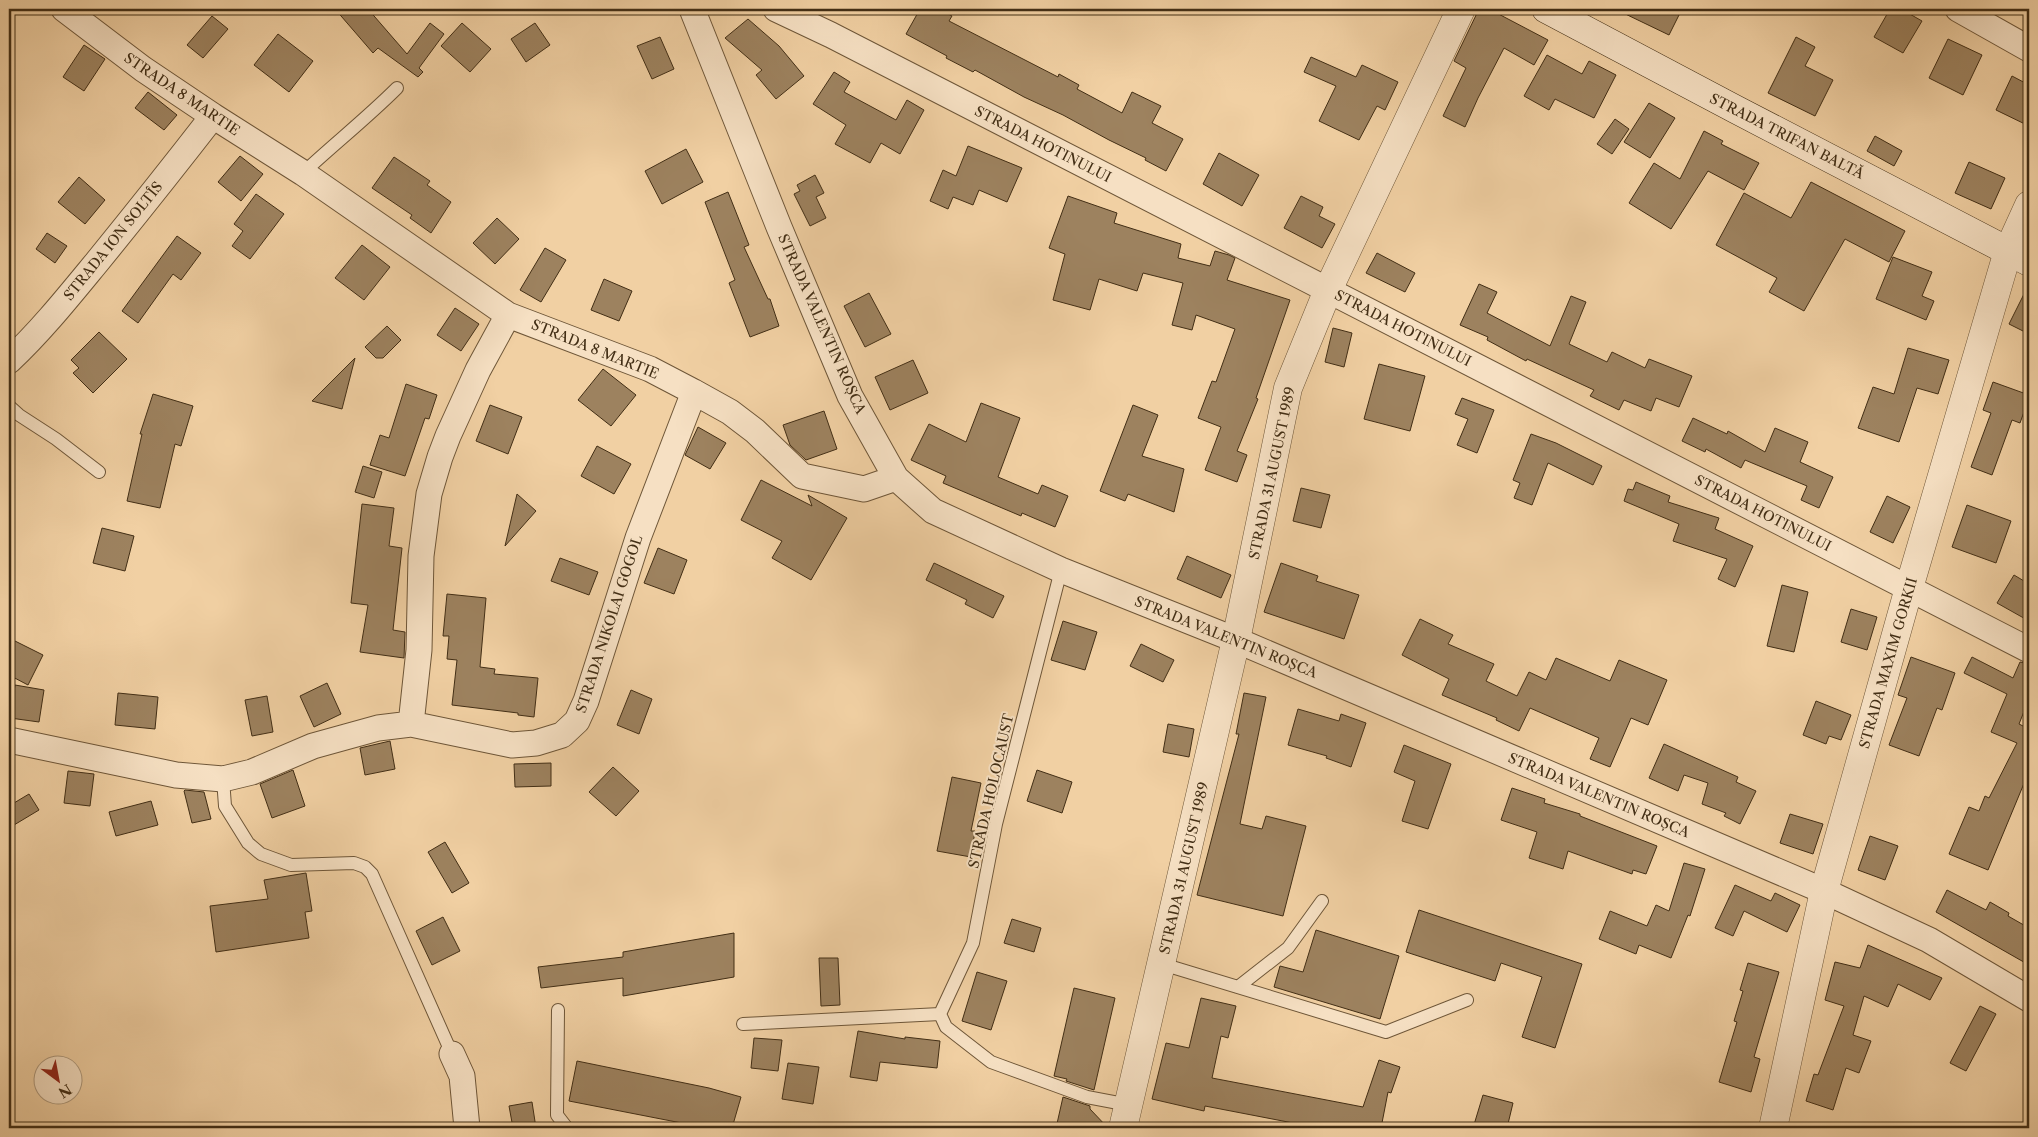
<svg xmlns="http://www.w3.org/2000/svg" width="2038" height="1137" font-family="'Libre Caslon Text',serif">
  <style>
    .building { fill: #9d825f; stroke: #422e15 }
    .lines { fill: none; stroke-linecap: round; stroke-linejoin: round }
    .service-casing { stroke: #6e5638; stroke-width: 14 }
    .minor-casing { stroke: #6e5638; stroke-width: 27 }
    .tertiary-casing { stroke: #6e5638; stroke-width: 29 }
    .secondary-casing { stroke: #422e15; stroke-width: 29 }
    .service { stroke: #f6e0c3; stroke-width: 12 }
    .minor { stroke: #f6e0c3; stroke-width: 25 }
    .tertiary { stroke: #f6e0c3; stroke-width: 28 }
    .secondary { stroke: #f6e0c3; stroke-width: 28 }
    .labels { text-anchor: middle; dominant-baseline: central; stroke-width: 4; stroke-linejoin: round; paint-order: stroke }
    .street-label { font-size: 14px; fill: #422e15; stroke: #f6e0c3 }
  </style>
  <rect width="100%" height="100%" fill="#f1d0a3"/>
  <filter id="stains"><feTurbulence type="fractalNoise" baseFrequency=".004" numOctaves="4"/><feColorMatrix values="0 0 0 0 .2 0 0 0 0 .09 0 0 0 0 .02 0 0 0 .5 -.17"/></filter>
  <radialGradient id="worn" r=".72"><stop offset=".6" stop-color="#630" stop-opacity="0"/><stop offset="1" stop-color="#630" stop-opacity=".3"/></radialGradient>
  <!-- building -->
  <path class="building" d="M335 9H368L407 54 430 23 444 34 419 68 423 72 418 77 378 48 373 53Z
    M920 9H939L952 16 949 21 1058 77 1059 74 1079 85 1077 89 1122 113 1132 92 1161 106 1152 123 1183 139 1166 171 1145 160 1146 158 1109 140 1063 115 1024 97 975 70 973 72 946 58 947 56 906 34Z
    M1479 9H1489L1548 40 1534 65 1504 48 1478 98 1465 127 1443 116 1466 68 1454 61Z
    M1615 9H1682L1669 35Z
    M1890 9H1901L1922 21 1903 53 1874 37Z
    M212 16 228 29 203 58 187 45Z
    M748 19 779 46 804 76 776 99 756 75 762 70 725 38Z
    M462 23 491 49 470 72 441 46Z
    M535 23 550 45 526 62 511 39Z
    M278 34 313 61 289 92 254 65Z
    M660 37 674 69 652 79 637 46Z
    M1796 37 1815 47 1805 66 1833 80 1815 116 1768 93Z
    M1948 39 1982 55 1963 95 1929 78Z
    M84 45 105 59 84 91 63 77Z
    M1547 55 1582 74 1589 61 1616 75 1594 118 1555 99 1549 110 1524 96Z
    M1311 57 1356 77 1362 65 1398 82 1385 110 1377 106 1359 140 1319 121 1336 86 1304 72Z
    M834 72 850 82 844 92 896 120 907 100 924 110 900 154 881 143 870 163 835 144 846 125 813 104Z
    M2012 76 2029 85V126L1996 110Z
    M148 92 177 115 164 130 135 108Z
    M1649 103 1675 118 1650 158 1624 142Z
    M1615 119 1629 129 1612 154 1597 144Z
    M1704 131 1723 141 1721 144 1759 163 1744 190 1708 171 1671 229 1629 203 1654 163 1680 179Z
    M1875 136 1902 151 1894 166 1867 151Z
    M968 146 1022 168 1007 202 979 190 973 205 953 197 948 209 930 201 943 170 956 176Z
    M686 149 703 182 662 204 645 171Z
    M1219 153 1259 175 1242 206 1203 184Z
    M240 156 263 174 241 201 218 182Z
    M394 157 430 181 427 185 451 202 431 233 410 218 412 215 372 188Z
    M1969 162 2005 178 1991 209 1955 193Z
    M815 175 824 193 816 197 826 218 810 226 794 194 800 191 797 185Z
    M79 177 105 200 85 224 58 202Z
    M1811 182 1905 231 1889 262 1845 239 1804 311 1769 292 1777 278 1716 245 1744 193 1791 218Z
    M728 192 749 245 744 247 768 299H770L779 326 750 337 729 283 735 280 705 202Z
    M256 194 284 214 250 259 232 246 243 231 234 224Z
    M1068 196 1117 213 1114 223 1181 244 1178 258 1210 266 1215 251 1229 255 1235 258 1227 280 1290 300 1256 398 1258 399 1237 451 1247 455 1237 482 1205 470 1221 427 1198 418 1212 381 1216 382 1235 329 1196 315 1192 330 1172 325 1183 283 1143 273 1137 291 1099 279 1090 310 1053 300 1065 254 1049 248Z
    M1301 196 1323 207 1319 216 1335 224 1322 248 1284 228Z
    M497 218 519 239 495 264 473 243Z
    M47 233 67 246 55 263 36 249Z
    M177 236 201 253 181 280 173 274 138 323 122 311Z
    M362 245 390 267 364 300 335 278Z
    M545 248 566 260 541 302 520 290Z
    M1377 253 1415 273 1405 292 1366 273Z
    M1893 257 1932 272 1922 296 1934 301 1926 320 1876 299Z
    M604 279 632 291 619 321 591 310Z
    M1479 284 1497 292 1487 313 1550 346 1571 296 1586 302 1569 344 1607 362 1612 352 1645 368 1649 359 1692 376 1679 407 1656 398 1651 411 1624 400 1619 410 1590 396 1594 390 1527 359 1526 361 1487 340 1488 337 1460 325Z
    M2029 284V334L2009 324Z
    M869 293 891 334 865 347 844 306Z
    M455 308 479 324 461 351 437 335Z
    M387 326 401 340 383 358H376L365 347Z
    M1333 328 1352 333 1344 367 1325 362Z
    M99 332 127 359 93 393 73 373 79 368 71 360Z
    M1908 348 1949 360 1938 394 1917 388 1899 442 1858 428 1873 387 1894 394Z
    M355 358 342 409 312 401Z
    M913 360 928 393 890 410 875 377Z
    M1379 364 1425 376 1410 431 1364 419Z
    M603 369 636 395 611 426 578 400Z
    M1993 382 2029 395V398L2020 423 2012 420 1992 475 1971 467 1991 413 1983 410Z
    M406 384 437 395 429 419 425 418 405 476 370 465 380 435 389 438Z
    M153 394 193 406 181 446 175 444 160 508 127 501 142 434H140Z
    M1462 398 1494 410 1477 453 1457 445 1468 419 1455 414Z
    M981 403 1020 418 998 477 1038 494 1042 485 1068 496 1055 527 1022 513 1021 516 943 483 946 476 911 460 929 424 966 442Z
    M490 405 522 417 508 454 476 441Z
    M1133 405 1158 415 1142 456 1184 469 1174 512 1128 494 1125 501 1100 491Z
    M824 411 837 449 806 460 790 445 783 425Z
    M1693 418 1727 434 1728 431 1765 452 1775 428 1808 442 1800 462 1833 477 1819 508 1801 500 1807 486 1745 460 1741 468 1706 449 1705 452 1682 441Z
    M698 427 726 443 710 469 685 455Z
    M1531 434 1556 443 1602 466 1593 485 1548 463 1532 505 1514 498 1520 483 1513 480Z
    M597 446 631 464 614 494 581 476Z
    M363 466 382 472 374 498 355 492Z
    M761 480 812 506 808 495 847 518 811 580 772 558 782 541 741 520Z
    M1636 482 1670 496 1668 502 1719 518 1715 529 1753 546 1735 587 1718 579 1727 559 1673 541 1679 524 1624 501 1628 489 1633 490Z
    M1301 488 1330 495 1321 528 1293 521Z
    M517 494 536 511 505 546Z
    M1887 496 1910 507 1893 543 1870 532Z
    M362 504 394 508 389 546 402 548 393 630 405 632 404 658 360 652 368 605 351 603Z
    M1967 505 2011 521 1996 563 1952 547Z
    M102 528 134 536 125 571 93 563Z
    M658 548 687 560 674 594 644 583Z
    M1187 556 1231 575 1221 598 1177 579Z
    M560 558 598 572 589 595 551 581Z
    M934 563 1004 596 993 618 965 604 967 600 926 580Z
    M1281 563 1318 576 1316 581 1359 595 1344 639 1264 612Z
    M2014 575 2029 584V621L1997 603Z
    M1782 585 1808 592 1794 652 1767 646Z
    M447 594 486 598 480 667 495 669 494 674 538 678 534 717 518 715V713L452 705 457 660 447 659 449 636H443Z
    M1851 609 1877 617 1867 650 1841 642Z
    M1420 619 1453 635 1448 644 1494 664 1486 681 1517 696 1529 672 1546 680 1556 658 1610 681 1619 660 1667 680 1648 725 1631 718 1610 767 1590 759 1599 738 1530 708 1519 731 1496 720 1497 718 1442 695 1449 679 1402 655Z
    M1063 621 1097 632 1085 670 1051 660Z
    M9 638 43 655 28 685 9 675Z
    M1141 644 1174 660 1163 682 1130 666Z
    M1911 657 1955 673 1942 710 1937 708 1919 756 1889 745 1907 698 1898 695Z
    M1972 657 2013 678 2020 662 2029 664V699L2019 724 2025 727 2029 718V783L2025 781 1988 870 1949 854 1969 807 1979 811 1985 796 1989 798 2017 743 1991 732 2007 694 1964 673Z
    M327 683 341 714 314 727 300 696Z
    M15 685 44 690 39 722 10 718Z
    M631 690 652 699 639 734 617 725Z
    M118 693 158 697 155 729 115 725Z
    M1244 693 1266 697 1240 824 1262 829 1266 816 1306 826 1283 916 1197 895 1239 734H1236Z
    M267 696 273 732 252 736 245 700Z
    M1816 701 1851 715 1841 740 1829 736 1826 744 1803 735Z
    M1298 709 1339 721 1341 714 1366 723 1351 767 1326 758 1327 756 1288 745Z
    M1168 724 1194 729 1189 757 1163 752Z
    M390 741 395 769 365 775 360 748Z
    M1664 744 1738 777 1736 782 1756 791 1740 824 1724 816 1726 813 1702 804 1708 783 1684 775 1678 791 1649 778Z
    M1404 745 1451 764 1428 829 1402 821 1415 781 1394 772Z
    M551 763V786L515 787 514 764Z
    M613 767 639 791 616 816 589 792Z
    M293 770 305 806 272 818 260 784Z
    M1037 770 1072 782 1062 813 1027 801Z
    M68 771 94 774 90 806 64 803Z
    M952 777 981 783 971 831H975L971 857 937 851Z
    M1512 788 1545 799 1544 803 1580 814V816L1657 846 1646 874 1633 870 1632 874 1568 851 1563 869 1529 858 1537 832 1501 820Z
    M185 790 204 792 211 819 192 823 184 791Z
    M29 794 39 810 9 828V806Z
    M151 801 158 825 116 836 109 812Z
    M1790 814 1823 824 1813 854 1780 843Z
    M1870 836 1898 846 1885 880 1858 870Z
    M445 842 469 883 452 893 428 852Z
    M1684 863 1705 869 1690 916 1688 915 1671 958 1639 945 1636 954 1599 939 1610 911 1647 926 1656 905 1669 911Z
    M306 873 312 911 305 912 309 938 216 952 210 906 268 899 264 880Z
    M1735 885 1771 901 1775 893 1800 905 1787 932 1744 911 1733 936 1715 928Z
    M1947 890 1986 910 1990 902 2009 913 2008 916 2029 928V965L1936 912Z
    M1419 910 1582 964 1555 1048 1522 1037 1542 977 1501 963 1495 981 1406 952Z
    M443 917 460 951 432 965 416 931Z
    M1012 919 1041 928 1034 952 1004 943Z
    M1316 930 1399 956 1380 1019 1274 987 1280 966 1303 972Z
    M734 933V977L623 996V978L541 988 538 967 623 957V952Z
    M1868 945 1942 978 1930 1000 1898 984 1888 1007 1864 996 1853 1035 1871 1041 1859 1073 1846 1068 1833 1110 1806 1101 1814 1074 1818 1075 1844 1006 1825 1000 1835 962 1860 968Z
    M819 958H838L840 1005 821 1006Z
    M1748 963 1779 972 1754 1057 1760 1059 1751 1092 1719 1082 1737 1022 1734 1021 1743 991 1740 990Z
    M977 972 1007 981 991 1030 962 1021Z
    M1074 988 1115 998 1094 1090 1066 1081 1067 1079 1054 1076Z
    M1201 998 1236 1006 1228 1038 1221 1036 1212 1078 1363 1107 1379 1060 1400 1067 1391 1093 1388 1092 1381 1128H1319L1205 1106 1204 1111 1152 1099 1166 1043 1189 1048Z
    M1980 1006 1996 1014 1966 1071 1950 1063Z
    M858 1031 905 1039V1037L940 1041 937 1068 880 1062 877 1081 850 1077Z
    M754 1038 782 1040 778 1071 751 1068Z
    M577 1061 709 1088 741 1097 732 1128H697V1126L569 1101Z
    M788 1063 819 1067 813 1104 782 1099Z
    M1483 1095 1513 1103 1507 1128H1473Z
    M1063 1097 1090 1106V1109L1108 1128H1056Z
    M532 1102 536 1128H513L509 1106Z"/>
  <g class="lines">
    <!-- service casing -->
    <g class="service-casing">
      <path id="service" d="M303 173C334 144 367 118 397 88
        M9 406 19 415 56 439 99 472
        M1061 570 996 824 973 943 940 1014 946 1027 991 1062 1087 1097 1129 1105
        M223 779 225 806 248 843 261 854 291 865 354 863 365 867 372 874 452 1054
        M1162 964 1386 1032 1467 1000
        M1238 987 1288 948 1322 901
        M558 1010 557 1115 567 1128
        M743 1024 940 1014"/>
    </g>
    <!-- minor casing -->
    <g class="minor-casing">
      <path id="minor" d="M64 9 143 69 213 116 303 173 508 315 650 369 694 392 730 412 755 431 802 476 864 489 896 478
        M692 9 779 227 850 396 896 478 933 511 1061 570 1236 640 1824 891 1929 940 2029 999
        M776 9 831 35 2029 650
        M1958 9 2029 49
        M9 361C41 331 69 296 97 262 136 214 175 165 213 116
        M411 724 419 650 421 556 429 494 440 457 448 436 478 370 508 315
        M9 740 176 775 223 779 252 772 313 746 378 728 411 724 512 745 536 743 562 735 577 721 586 701 638 538 694 392
        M452 1054 462 1076 467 1128"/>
    </g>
    <!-- tertiary casing -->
    <g class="tertiary-casing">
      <path id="tertiary" d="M1123 1128 1236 640 1288 388 1328 290 1461 9
        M1773 1128 1824 891 1909 588 2008 251 2029 205"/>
    </g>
    <!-- secondary casing -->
    <g class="secondary-casing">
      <path id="secondary" d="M1546 9 1735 109 2029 262"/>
    </g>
    <!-- service -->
    <use href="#service" class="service"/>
    <!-- minor -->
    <use href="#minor" class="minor"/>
    <!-- tertiary -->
    <use href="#tertiary" class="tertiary"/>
    <!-- secondary -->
    <use href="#secondary" class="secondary"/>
  </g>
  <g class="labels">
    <!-- street labels -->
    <g class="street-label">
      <text transform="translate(182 94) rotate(34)">STRADA 8 MARTIE</text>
      <text transform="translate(1787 136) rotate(27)">STRADA TRIFAN BALTĂ</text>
      <text transform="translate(1043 144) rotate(27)">STRADA HOTINULUI</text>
      <text transform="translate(113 241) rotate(-51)">STRADA ION SOLTÎS</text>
      <text transform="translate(822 324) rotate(66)">STRADA VALENTIN ROȘCA</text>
      <text transform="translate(1403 328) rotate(27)">STRADA HOTINULUI</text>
      <text transform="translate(595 349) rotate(22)">STRADA 8 MARTIE</text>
      <text transform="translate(1272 473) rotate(-78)">STRADA 31 AUGUST 1989</text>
      <text transform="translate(1763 513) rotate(27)">STRADA HOTINULUI</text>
      <text transform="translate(609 624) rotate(-72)">STRADA NIKOLAI GOGOL</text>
      <text transform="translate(1226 637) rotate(22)">STRADA VALENTIN ROȘCA</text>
      <text transform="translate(1888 663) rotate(-74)">STRADA MAXIM GORKII</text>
      <text transform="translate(991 791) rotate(-77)">STRADA HOLOCAUST</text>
      <text transform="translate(1599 795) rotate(23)">STRADA VALENTIN ROȘCA</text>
      <text transform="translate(1184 868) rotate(-77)">STRADA 31 AUGUST 1989</text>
    </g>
  </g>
  <!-- margin -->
  <rect width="2038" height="1137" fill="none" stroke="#f1d0a3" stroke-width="30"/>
  <rect x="10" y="10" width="2018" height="1117" fill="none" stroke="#422e15" stroke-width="2.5"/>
  <rect x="15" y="15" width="2008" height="1107" fill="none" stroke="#422e15"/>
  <!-- north arrow -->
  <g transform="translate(58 1080) rotate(148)"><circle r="24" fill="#f6e0c3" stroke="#ae997d"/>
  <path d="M0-4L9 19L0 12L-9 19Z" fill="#8f2418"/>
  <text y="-8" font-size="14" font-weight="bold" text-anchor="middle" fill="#422e15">N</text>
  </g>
  <rect width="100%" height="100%" filter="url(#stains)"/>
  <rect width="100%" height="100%" fill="url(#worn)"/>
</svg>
